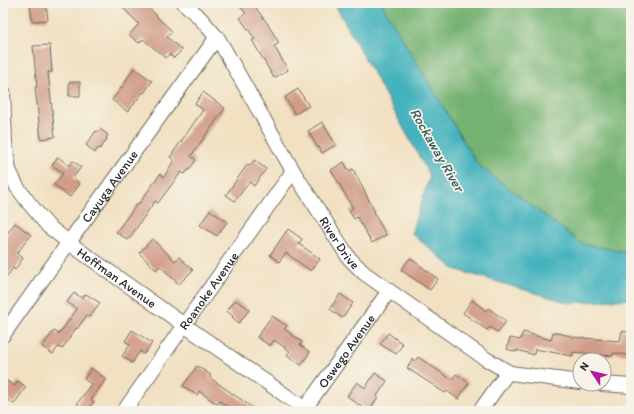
<svg xmlns="http://www.w3.org/2000/svg" width="634" height="414" font-family="Itim,sans-serif">
  <style>
    .forest { fill: #75b272; stroke: #506e4e }
    .water { fill: #44b3be; stroke: #386f74 }
    .building { fill: #d09b87 }
    .lines { fill: none; stroke-linecap: round; stroke-linejoin: round }
    .street-casing { stroke: #706b60; stroke-width: 16 }
    .street { stroke: #fff; stroke-width: 14 }
    .labels { text-anchor: middle; dominant-baseline: central; stroke-width: 3.5; stroke-linejoin: round; paint-order: stroke }
    .street-label { font-size: 13px; fill: #2b2b2b; stroke: #f7f3e8 }
    .water-label { font-size: 14px; font-style: italic; fill: #345b5e; stroke: #f7f3e8 }
  </style>
  <rect width="100%" height="100%" fill="#f7f3e8"/>
  <filter id="ink" filterUnits="userSpaceOnUse"><feTurbulence type="fractalNoise" baseFrequency=".025" numOctaves="2"/><feDisplacementMap in="SourceGraphic" scale="8" xChannelSelector="R" yChannelSelector="G"/><feConvolveMatrix kernelMatrix="1 2 1 2 8 2 1 2 1" color-interpolation-filters="sRGB"/></filter>
  <filter id="wash" filterUnits="userSpaceOnUse"><feTurbulence type="fractalNoise" baseFrequency=".012" numOctaves="4" result="noise"/><feDisplacementMap in="SourceGraphic" scale="16" xChannelSelector="R" yChannelSelector="G"/><feGaussianBlur stdDeviation="0.9" result="paint"/><feColorMatrix in="noise" values="0 0 0 0 0 0 0 0 0 0 0 0 0 0 0 0 0 1.4 0 .05"/><feComposite in="paint" operator="in"/></filter>
  <g filter="url(#wash)">
    <rect width="100%" height="100%" fill="#f1e1c2"/>
    <!-- forest -->
    <path class="forest" d="M381 3H631V253L582 244 478 165Z"/>
    <!-- water -->
    <path class="water" d="M334 3H381L478 165 582 244 631 253V299L569 303 454 269 411 233 430 176Z"/>
    <g id="blocks">
      <!-- building -->
      <path class="building" d="M30 3H46L48 20 32 21Z
        M118 3H144L157 16V17L172 31 167 37 182 50 174 58 169 54 166 58 143 39 139 43 129 35 139 24Z
        M236 3H252L267 23 279 43 274 46 288 70 274 78 252 40 255 39 240 18 246 13Z
        M50 45 52 72H48L55 137 41 139 35 87H37L33 46Z
        M134 68 152 81 144 93 143 92 128 112 112 100 127 80H126Z
        M69 82H80V96H69Z
        M298 89 309 106 295 114 285 97Z
        M203 92 225 108 191 156 196 160 189 170H188L185 174 181 172 158 203 155 201 128 240 116 232 138 203 139 204 160 174 164 177 174 160 170 157 203 110 195 104Z
        M322 122 336 145 322 153 319 147 318 148 308 131Z
        M100 129 108 135 106 138 107 139 100 149 98 148 95 153 86 145 96 131 97 132Z
        M58 157 69 166 73 161 81 167 73 178 80 184 70 197 54 185 63 173 52 165Z
        M254 160 266 169 254 186 249 182 235 201 226 195 247 165 250 166Z
        M344 162 349 171 353 169 375 212 374 213 386 235 372 243 357 217 354 219 349 211 353 208 331 170Z
        M210 210 227 222 217 236 200 225Z
        M15 223 31 235 17 253 23 258 15 270 13 268 3 282V239Z
        M288 229 302 239 299 244 320 259 311 271 286 253 279 262 270 255Z
        M152 239 175 261 179 257 193 270 179 284 160 266 156 270 139 253Z
        M410 258 438 279 430 290 401 270Z
        M74 293 82 298 86 294 100 303 90 317 87 315 77 329 76 328 62 349 58 347 53 354 42 347 54 331 59 334 77 309 67 302Z
        M340 294 353 303 342 318 330 309Z
        M235 300 245 306 249 310 239 323 232 317 233 316 227 311Z
        M472 300 486 311 488 308 506 321 498 333 490 327 487 330 463 313Z
        M272 316 287 326 284 329 302 342 300 345 310 352 301 365 287 355 290 351 274 340 270 346 257 337 263 329V328Z
        M132 330 152 343 144 354 140 351 132 363 122 356 130 345 125 341Z
        M622 331 631 333V350H628L627 355 613 353V356L573 352 572 356 535 349 534 355 517 350V352L507 349 510 338 520 340 523 332 551 340 553 332 571 336V337L620 341Z
        M388 333 403 344 396 354 380 344Z
        M418 357 452 380 456 374 469 383 458 399 447 391 445 393 407 368 413 359 415 361Z
        M197 366 211 375 209 377 257 411H234L220 401 217 404 199 391 197 395 183 386Z
        M91 368 106 379 91 400 94 402 86 411 77 404 91 384 84 379Z
        M375 373 387 381 377 396 378 397 369 411H367L347 396 357 382 365 388Z
        M7 381 15 386 18 381 26 387 14 404 3 396V387Z"/>
    </g>
  </g>
  <g filter="url(#ink)">
    <use href="#blocks" fill-opacity="0" stroke="#706b60" stroke-width="1"/>
    <g class="lines">
      <!-- street casing -->
      <g class="street-casing">
        <g id="street">
          <path id="s1" d="M184 3 200 18 219 40 293 171 349 258 364 273 486 359 510 373 580 382"/>
          <path id="s2" d="M3 91 5 143 9 170 17 187 29 203 48 226 76 248 184 325 308 411"/>
          <path id="s3" d="M3 335 69 242 217 37"/>
          <path d="M602 384 631 386"/>
          <path id="s4" d="M124 411 184 325 293 171"/>
          <path id="s5" d="M303 411 389 291"/>
          <path d="M480 411 508 372"/>
        </g>
      </g>
      <!-- street -->
      <use href="#street" class="street"/>
    </g>
  </g>
  <g class="labels">
    <!-- street labels -->
    <g class="street-label">
      <text stroke="none"><textPath href="#s3" startOffset="183">Cayuga Avenue</textPath></text>
      <text stroke="none"><textPath href="#s1" startOffset="287">River Drive</textPath></text>
      <text stroke="none"><textPath href="#s2" startOffset="234">Hoffman Avenue</textPath></text>
      <text stroke="none"><textPath href="#s4" startOffset="147">Roanoke Avenue</textPath></text>
      <text stroke="none"><textPath href="#s5" startOffset="74">Oswego Avenue</textPath></text>
    </g>
    <!-- water labels -->
    <g class="water-label">
      <text transform="translate(437 150) rotate(60)">Rockaway River</text>
    </g>
  </g>
  <!-- margin -->
  <rect width="634" height="414" fill="none" stroke="#f7f3e8" stroke-width="16"/>
  <!-- north arrow -->
  <g transform="translate(592 372) rotate(305)"><circle r="19" fill="#f7f3e8" stroke="#a5a39c"/>
  <path d="M0-3L7 15L0 10L-7 15Z" fill="#b5179e"/>
  <text y="-6" font-size="11" font-weight="bold" text-anchor="middle" fill="#2b2b2b">N</text>
  </g>
</svg>
